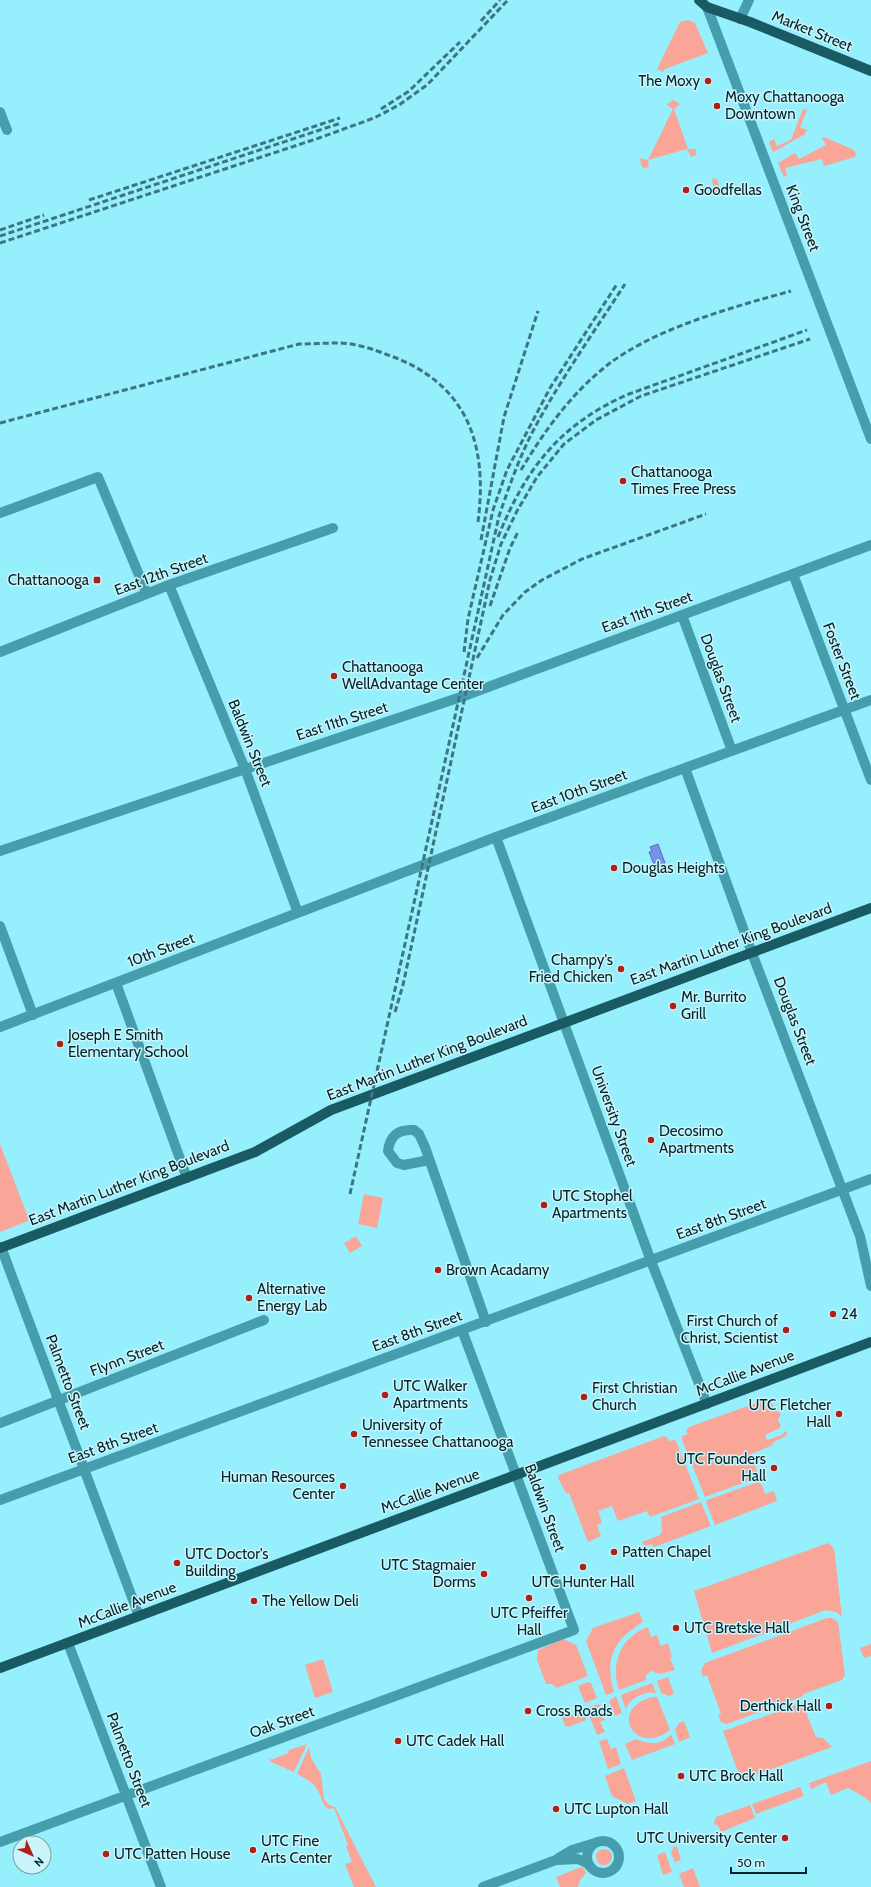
<svg xmlns="http://www.w3.org/2000/svg" width="871" height="1887" font-family="Cabin,sans-serif">
  <style>
    .green { fill: #f9a699 }
    .water { fill: #7793e9; stroke: #5372b0 }
    .lines { fill: none; stroke-linecap: round; stroke-linejoin: round }
    .minor { stroke: #469eac; stroke-width: 10 }
    .major { stroke: #195a63; stroke-width: 10 }
    .rail { stroke: #3d7680; stroke-width: 3; stroke-dasharray: 6 3; stroke-linecap: butt }
    .poi-dot { fill: #af1f18; stroke: #cbf4fb; stroke-width: 1.5 }
    .labels { text-anchor: middle; dominant-baseline: central; stroke-width: 3; stroke-linejoin: round; paint-order: stroke }
    .street-label { font-size: 15px; fill: #00242a; stroke: #cbf4fb }
    .poi-label { font-size: 15px; fill: #00242a; stroke: #cbf4fb; text-anchor: start }
  </style>
  <rect width="100%" height="100%" fill="#96effd"/>
  <!-- green -->
  <path class="green" d="M688 20 695 23 708 53 665 69 663 72 657 69 680 22Z
    M673 100 680 104 674 109 688 149H696V155L691 157 687 149 648 160 649 167 644 168 641 165 640 158 648 160 673 109 668 106 667 104Z
    M803 109 807 110 800 127 807 130 804 135 773 152 769 142 774 139 777 146 791 140Z
    M824 137 854 150 856 154 855 157 824 166 822 159 785 168 787 175 784 177 778 163 795 153 799 159 824 146 826 145 822 138Z
    M713 178 717 179 721 193H715L712 181Z
    M0 1144 28 1217V1221L0 1232Z
    M364 1194 383 1198 377 1228 358 1224Z
    M356 1236 362 1246 350 1253 344 1243Z
    M765 1400 767 1402H771L775 1410 781 1414 778 1420 781 1426 778 1429 765 1435 767 1440 782 1435 785 1431 787 1432 786 1436 772 1443 773 1445 751 1454 759 1477 705 1497 682 1440V1436L688 1434 686 1431 689 1427Z
    M664 1436 667 1437 669 1441 674 1440 676 1441 699 1499 650 1517 647 1511 618 1521 612 1506 598 1511 602 1523 597 1525 601 1536 588 1542 569 1493H566L558 1478 559 1475Z
    M758 1482 762 1485 765 1494 774 1491 777 1501 715 1525 706 1502 707 1500Z
    M701 1502 711 1526 654 1547 652 1544 645 1546 642 1542 660 1535 662 1530 661 1517Z
    M828 1543 834 1548 842 1617 836 1612 826 1610 712 1653 694 1591Z
    M639 1612 643 1622C614 1640 604 1658 614 1692L606 1695 586 1641 593 1628Z
    M827 1618H832L838 1622 845 1675 842 1680 803 1694V1696L727 1724 721 1722 718 1715 721 1714 707 1675 703 1677 701 1670 705 1663Z
    M648 1627 651 1637 657 1635 661 1646 668 1643 672 1657 670 1658 675 1670 660 1674 651 1671 646 1675V1680L619 1690C610 1663 621 1637 648 1627Z
    M563 1639 576 1645 588 1676 557 1688 552 1684H546L537 1660 538 1650Z
    M871 1644V1656L864 1658 860 1648Z
    M323 1659 333 1692 315 1698 305 1665Z
    M668 1677 674 1694 669 1696 661 1693 657 1681Z
    M588 1682 591 1683 597 1698 585 1703 578 1686Z
    M652 1683 656 1693C645 1690 628 1699 626 1710L621 1695Z
    M616 1696 622 1713 615 1716 609 1701Z
    M652 1697H657L670 1730C637 1757 606 1710 652 1697Z
    M802 1703 816 1737 823 1738 832 1747 741 1780 723 1731Z
    M599 1704 605 1720 600 1722 605 1732 597 1735 586 1708Z
    M583 1709 586 1720 568 1727 567 1726H565L561 1714 564 1716 569 1714 570 1716 577 1714 576 1711Z
    M684 1721 690 1737 679 1742 675 1730 679 1723Z
    M671 1734 675 1744 632 1760 625 1744 636 1739C648 1745 663 1745 671 1734Z
    M607 1739 611 1749 616 1747 621 1764 608 1769 599 1741Z
    M307 1744 294 1772 271 1762 268 1758H269L271 1760 288 1753 289 1750Z
    M309 1747 311 1758 321 1774 324 1799 329 1805 335 1807 376 1887H354L345 1864 352 1862 346 1846 348 1845 334 1808 328 1809C323 1805 322 1800 320 1795 316 1784 307 1779 297 1774Z
    M871 1761V1803L864 1797 848 1788 831 1795 826 1782 811 1789 809 1783Z
    M624 1768 636 1801 628 1804 612 1796 605 1776Z
    M800 1787 804 1796 756 1814 752 1804Z
    M750 1805 755 1818 721 1832 718 1825H715L714 1823 716 1817Z
    M674 1846 677 1847 681 1860 675 1862 671 1853Z
    M596 1857a8 8 0 1 1 16 0a8 8 0 1 1-16 0Z
    M665 1852 672 1872 663 1875 657 1855Z
    M581 1867 584 1868 586 1873 580 1880 578 1887H560L556 1877Z
    M693 1868 700 1887H684L679 1874Z"/>
  <!-- water -->
  <path class="water" d="M658 844 665 863 655 867 649 852 652 851 650 847Z"/>
  <g class="lines">
    <!-- minor -->
    <path class="minor" d="M707 7 871 439
      M740 19 749 0
      M0 112 7 130
      M0 513 98 477 147 594
      M793 574 871 780
      M169 585 245 769 298 913
      M682 615 732 751
      M0 652 169 585 333 528
      M685 768 752 953 860 1236 871 1286
      M496 837 651 1261 707 1404
      M0 851 464 696 871 545
      M0 926 33 1015
      M116 983 187 1178
      M0 1027 496 837 871 700
      M429 1160 404 1165 397 1163 388 1151C390 1135 399 1129 414 1130L419 1134 425 1147 486 1322
      M1 1247 139 1616
      M0 1423 264 1320
      M0 1500 871 1179
      M68 1643 161 1887
      M587 1857a16 16 0 1 1 32 0a16 16 0 1 1-32 0Z
      M0 1842 574 1630 462 1330
      M557 1859 572 1850 595 1843
      M483 1887 556 1860 578 1859 589 1864"/>
    <!-- major -->
    <path class="major" d="M699 0 707 7 750 22 871 71
      M0 1248 255 1152 331 1110 871 908
      M0 1668 871 1342"/>
    <!-- rail -->
    <path class="rail" d="M481 21 500 0
      M381 109 409 91 460 42
      M89 200 340 118
      M0 230 44 215
      M0 236 341 123
      M0 243 319 138 374 118 399 105 427 85 508 0
      M0 423 299 344C312 344 325 343 338 343 355 343 373 349 388 355 468 383 488 445 478 522
      M521 470C543 433 570 395 605 367 652 329 733 307 791 291
      M498 537C526 468 560 424 629 394L807 330
      M481 540 504 417 538 311
      M490 606 510 548 518 532
      M464 652 468 619 493 510 507 470 550 388 617 284
      M477 658 503 615 525 592 542 580 582 559 706 514
      M395 1012 403 985 490 580 501 544 517 511 537 477 564 444 596 420 641 396 810 339
      M350 1194 499 516C509 487 519 458 533 431 560 380 594 332 625 284"/>
  </g>
  <!-- markers -->
  <g class="poi-dot">
    <circle cx="708" cy="81" r="4"/>
    <circle cx="717" cy="106" r="4"/>
    <circle cx="686" cy="190" r="4"/>
    <circle cx="623" cy="481" r="4"/>
    <rect x="93" y="576" width="8" height="8" rx="2"/>
    <circle cx="334" cy="676" r="4"/>
    <circle cx="614" cy="868" r="4"/>
    <circle cx="621" cy="969" r="4"/>
    <circle cx="673" cy="1006" r="4"/>
    <circle cx="60" cy="1044" r="4"/>
    <circle cx="651" cy="1140" r="4"/>
    <circle cx="544" cy="1205" r="4"/>
    <circle cx="438" cy="1270" r="4"/>
    <circle cx="249" cy="1298" r="4"/>
    <circle cx="833" cy="1314" r="4"/>
    <circle cx="786" cy="1330" r="4"/>
    <circle cx="385" cy="1395" r="4"/>
    <circle cx="584" cy="1397" r="4"/>
    <circle cx="839" cy="1414" r="4"/>
    <circle cx="354" cy="1434" r="4"/>
    <circle cx="774" cy="1468" r="4"/>
    <circle cx="343" cy="1486" r="4"/>
    <circle cx="614" cy="1552" r="4"/>
    <circle cx="177" cy="1563" r="4"/>
    <circle cx="583" cy="1567" r="4"/>
    <circle cx="484" cy="1574" r="4"/>
    <circle cx="529" cy="1598" r="4"/>
    <circle cx="254" cy="1601" r="4"/>
    <circle cx="676" cy="1628" r="4"/>
    <circle cx="829" cy="1706" r="4"/>
    <circle cx="528" cy="1711" r="4"/>
    <circle cx="398" cy="1741" r="4"/>
    <circle cx="681" cy="1776" r="4"/>
    <circle cx="556" cy="1809" r="4"/>
    <circle cx="785" cy="1838" r="4"/>
    <circle cx="253" cy="1850" r="4"/>
    <circle cx="106" cy="1854" r="4"/>
  </g>
  <g class="labels">
    <!-- street labels -->
    <g class="street-label">
      <text transform="translate(812 31) rotate(22)">Market Street</text>
      <text transform="translate(803 218) rotate(69)">King Street</text>
      <text transform="translate(161 574) rotate(-20)">East 12th Street</text>
      <text transform="translate(647 612) rotate(-20)">East 11th Street</text>
      <text transform="translate(842 661) rotate(69)">Foster Street</text>
      <text transform="translate(721 678) rotate(70)">Douglas Street</text>
      <text transform="translate(342 721) rotate(-18)">East 11th Street</text>
      <text transform="translate(250 743) rotate(68)">Baldwin Street</text>
      <text transform="translate(579 791) rotate(-20)">East 10th Street</text>
      <text transform="translate(731 944) rotate(-20)">East Martin Luther King Boulevard</text>
      <text transform="translate(161 950) rotate(-21)">10th Street</text>
      <text transform="translate(795 1021) rotate(69)">Douglas Street</text>
      <text transform="translate(427 1058) rotate(-21)">East Martin Luther King Boulevard</text>
      <text transform="translate(614 1116) rotate(70)">University Street</text>
      <text transform="translate(129 1183) rotate(-21)">East Martin Luther King Boulevard</text>
      <text transform="translate(721 1219) rotate(-20)">East 8th Street</text>
      <text transform="translate(417 1331) rotate(-20)">East 8th Street</text>
      <text transform="translate(127 1358) rotate(-21)">Flynn Street</text>
      <text transform="translate(745 1373) rotate(-21)">McCallie Avenue</text>
      <text transform="translate(68 1382) rotate(69)">Palmetto Street</text>
      <text transform="translate(113 1443) rotate(-20)">East 8th Street</text>
      <text transform="translate(430 1491) rotate(-20)">McCallie Avenue</text>
      <text transform="translate(545 1508) rotate(70)">Baldwin Street</text>
      <text transform="translate(127 1605) rotate(-21)">McCallie Avenue</text>
      <text transform="translate(282 1722) rotate(-20)">Oak Street</text>
      <text transform="translate(129 1760) rotate(69)">Palmetto Street</text>
    </g>
    <!-- poi labels -->
    <g class="poi-label">
      <text x="700" y="81" text-anchor="end">The Moxy</text>
      <text x="725" y="97">Moxy Chattanooga<tspan x="725" dy="17">Downtown</tspan></text>
      <text x="694" y="190">Goodfellas</text>
      <text x="631" y="472">Chattanooga<tspan x="631" dy="17">Times Free Press</tspan></text>
      <text x="89" y="580" text-anchor="end">Chattanooga</text>
      <text x="342" y="667">Chattanooga<tspan x="342" dy="17">WellAdvantage Center</tspan></text>
      <text x="622" y="868">Douglas Heights</text>
      <text x="613" y="960" text-anchor="end">Champy's<tspan x="613" dy="17">Fried Chicken</tspan></text>
      <text x="681" y="997">Mr. Burrito<tspan x="681" dy="17">Grill</tspan></text>
      <text x="68" y="1035">Joseph E Smith<tspan x="68" dy="17">Elementary School</tspan></text>
      <text x="659" y="1131">Decosimo<tspan x="659" dy="17">Apartments</tspan></text>
      <text x="552" y="1196">UTC Stophel<tspan x="552" dy="17">Apartments</tspan></text>
      <text x="446" y="1270">Brown Acadamy</text>
      <text x="257" y="1289">Alternative<tspan x="257" dy="17">Energy Lab</tspan></text>
      <text x="841" y="1314">24</text>
      <text x="778" y="1321" text-anchor="end">First Church of<tspan x="778" dy="17">Christ, Scientist</tspan></text>
      <text x="393" y="1386">UTC Walker<tspan x="393" dy="17">Apartments</tspan></text>
      <text x="592" y="1388">First Christian<tspan x="592" dy="17">Church</tspan></text>
      <text x="831" y="1405" text-anchor="end">UTC Fletcher<tspan x="831" dy="17">Hall</tspan></text>
      <text x="362" y="1425">University of<tspan x="362" dy="17">Tennessee Chattanooga</tspan></text>
      <text x="766" y="1459" text-anchor="end">UTC Founders<tspan x="766" dy="17">Hall</tspan></text>
      <text x="335" y="1477" text-anchor="end">Human Resources<tspan x="335" dy="17">Center</tspan></text>
      <text x="622" y="1552">Patten Chapel</text>
      <text x="185" y="1554">UTC Doctor's<tspan x="185" dy="17">Building</tspan></text>
      <text x="476" y="1565" text-anchor="end">UTC Stagmaier<tspan x="476" dy="17">Dorms</tspan></text>
      <text x="583" y="1582" text-anchor="middle">UTC Hunter Hall</text>
      <text x="262" y="1601">The Yellow Deli</text>
      <text x="529" y="1613" text-anchor="middle">UTC Pfeiffer<tspan x="529" dy="17">Hall</tspan></text>
      <text x="684" y="1628">UTC Bretske Hall</text>
      <text x="821" y="1706" text-anchor="end">Derthick Hall</text>
      <text x="536" y="1711">Cross Roads</text>
      <text x="406" y="1741">UTC Cadek Hall</text>
      <text x="689" y="1776">UTC Brock Hall</text>
      <text x="564" y="1809">UTC Lupton Hall</text>
      <text x="777" y="1838" text-anchor="end">UTC University Center</text>
      <text x="261" y="1841">UTC Fine<tspan x="261" dy="17">Arts Center</tspan></text>
      <text x="114" y="1854">UTC Patten House</text>
    </g>
  </g>
  <!-- north arrow -->
  <g transform="translate(32 1855) rotate(135)"><circle r="19" fill="#cbf4fb" stroke="#7aa1a7"/>
  <path d="M0-3L7 15L0 10L-7 15Z" fill="#af1f18"/>
  <text y="-6" font-size="11" font-weight="bold" text-anchor="middle" fill="#00242a">N</text>
  </g>
  <!-- scale -->
  <path d="M731 1867v6h75v-6" fill="none" stroke="#00242a" stroke-width="2"/>
  <text x="737" y="1867" font-size="12" fill="#00242a" stroke="#cbf4fb" stroke-width="3" paint-order="stroke">50 m</text>
</svg>
